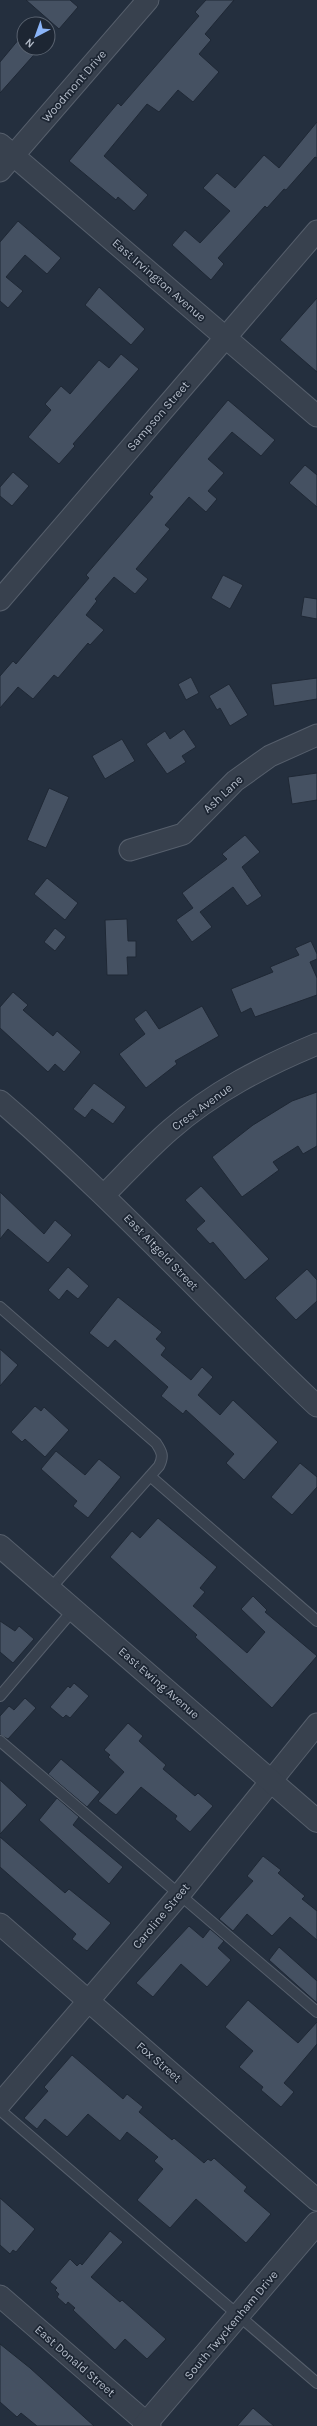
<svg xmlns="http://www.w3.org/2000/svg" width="317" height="2426" font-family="Karla,sans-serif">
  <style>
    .building { fill: #455162; stroke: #1f2835 }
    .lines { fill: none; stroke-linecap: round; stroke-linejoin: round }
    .service-casing { stroke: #565f6c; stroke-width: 12 }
    .minor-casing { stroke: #565f6c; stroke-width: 23 }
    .tertiary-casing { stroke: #565f6c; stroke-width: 24 }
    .service { stroke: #38414e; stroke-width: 10 }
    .minor { stroke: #38414e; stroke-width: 21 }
    .tertiary { stroke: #38414e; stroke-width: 22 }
    .labels { text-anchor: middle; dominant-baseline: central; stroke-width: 3.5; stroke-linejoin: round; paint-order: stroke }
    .street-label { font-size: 12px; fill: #b4bcc9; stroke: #1d2633 }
  </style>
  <rect width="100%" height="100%" fill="#242f3e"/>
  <!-- building -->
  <path class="building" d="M26 0H70L78 7 59 29Z
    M206 0H234L205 34 211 40 199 54 219 72 193 102 178 90 159 112 147 104 104 156 148 195 134 211 118 197 116 200 69 161 118 103 121 106 199 16 195 12Z
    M24 33V48H40L0 93V62Z
    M317 122V158L315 157 286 190 284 189 267 208 265 206 218 258 224 264 211 280 172 245 185 230 200 243 230 211 203 188 217 173 235 188 264 155 279 168Z
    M18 221 61 258 47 274 25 255 6 277 23 291 8 308 0 301V242Z
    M99 287 145 329 131 345 85 305Z
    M317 298V372L280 340Z
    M121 354 139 369 73 444 75 446 59 464 28 437 51 410 45 404 61 386 70 394 99 360 109 368Z
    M228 400 275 440 261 456 232 432 208 459 224 473 208 491 217 499 206 512 189 497 165 525 170 529 136 569 148 579 135 594 114 577 95 599 97 601 86 615 104 630 90 645 88 643 58 678 54 675 33 699 18 687 0 708V676L13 661 16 664 89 578 86 575 153 497 149 494Z
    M305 465 317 475V507L289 483Z
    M13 472 29 486 12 506 0 496V487Z
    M223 575 243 585 230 609 211 598Z
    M304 597 317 599V619L301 616Z
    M191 677 199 693 186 700 178 684Z
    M317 678V699L274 706 271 684Z
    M229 684 248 715 230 726 220 708 217 710 209 696Z
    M184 729 196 747 182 756 186 762 167 774 146 744 165 731 170 739Z
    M122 739 135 761 105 779 92 756Z
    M317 773V800L292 804 288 777Z
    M49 788 69 797 46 848 27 840Z
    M245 835 260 852 242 867 262 896 247 906 233 887 200 912 212 927 192 942 176 920 193 908 182 893 227 859 222 854Z
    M47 878 78 903 65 920 34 894Z
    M127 919 128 941H136V957H127L128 975H107L105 920Z
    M55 928 66 937 55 951 44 942Z
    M311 941 317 954V959L310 962 317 978V995L255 1017 251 1008 241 1013 231 989 273 972 270 967 299 955 295 948Z
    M13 992 28 1005 23 1010 53 1036 57 1031 81 1052 64 1072 55 1064 48 1072 0 1028V1007Z
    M202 1006 219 1036 175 1061 177 1064 146 1088 119 1054 145 1034 134 1019 146 1010 159 1029Z
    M94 1083 126 1107 113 1124 92 1109 85 1118 73 1109Z
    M317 1092V1146L303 1154 298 1146 273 1162 279 1170 242 1197 212 1157 253 1125 292 1101Z
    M201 1186 269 1259 245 1280 213 1242 210 1244 196 1229 205 1221 185 1200Z
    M0 1192 44 1234 55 1220 72 1235 48 1263 8 1229 0 1239Z
    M68 1267 89 1286 78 1299 67 1290 59 1300 48 1290Z
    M307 1269 317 1280V1301L296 1320 275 1298Z
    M118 1297 162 1332 156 1339 166 1348 161 1355 191 1380 202 1367 213 1377 198 1395 220 1415 233 1400 278 1442 244 1480 226 1463 234 1454 186 1410 183 1414 161 1396 168 1387 115 1340 108 1348 89 1333Z
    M0 1349 18 1365 0 1386Z
    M35 1406 41 1411 44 1407 69 1430 45 1457 25 1439 22 1442 11 1432Z
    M56 1451 85 1475 99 1459 121 1477 88 1518 73 1506 77 1501 41 1469Z
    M300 1463 317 1477V1487L292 1515 271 1497Z
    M158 1518 217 1567 200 1588 205 1592 193 1606 199 1611 247 1653 265 1632 241 1609 253 1596 267 1610 265 1612 317 1656 272 1708 195 1637 197 1635 110 1557 132 1531 140 1538Z
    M0 1621 15 1631 19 1626 34 1639 13 1663 0 1652Z
    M74 1683 89 1696 70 1718 66 1715 63 1718 50 1707 68 1686 70 1688Z
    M25 1698 36 1708 8 1739 0 1735V1716L9 1706 14 1710Z
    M128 1723 143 1736 139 1741 166 1765 163 1769 195 1796 198 1793 213 1806 190 1832 175 1819 177 1816 141 1787 116 1815 98 1801 124 1772 108 1757 110 1755 104 1750Z
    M61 1759 100 1792 87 1807 48 1774Z
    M0 1780 27 1805 0 1834Z
    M57 1798 79 1817 73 1825 123 1867 109 1884 39 1820Z
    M0 1837 65 1893 69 1889 111 1923 87 1951 72 1939 76 1934 0 1867Z
    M263 1856 281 1870 278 1873 305 1896 302 1899 317 1911V1940L290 1917 272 1936 247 1914 233 1931 219 1919 253 1881 247 1876Z
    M189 1926 203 1938 210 1929 224 1941 218 1948 231 1960 207 1987 181 1964 153 1997 136 1983Z
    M279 1947 317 1981V2003L269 1960Z
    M248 2000 298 2043 317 2022V2044L284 2083 294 2092 281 2107 261 2090 263 2087 239 2067 253 2051 225 2027Z
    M72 2055 123 2099 127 2094 143 2107 139 2112 172 2140 174 2138 204 2163 208 2159 211 2161 214 2158 247 2187 244 2191 271 2214 246 2243 196 2199 170 2228 137 2200 163 2169 154 2161 158 2157 127 2132 120 2141 88 2114 67 2137 45 2119 37 2129 24 2118 48 2091 44 2087Z
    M0 2198 35 2229 16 2252 13 2250 10 2254 0 2245Z
    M110 2231 123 2242 91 2277 120 2302 122 2300 166 2339 147 2359 125 2339 115 2350 73 2310 75 2308 68 2302 66 2305 57 2297 59 2294 55 2290 57 2288 50 2282 70 2259 77 2266 80 2263 82 2265Z
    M0 2344 30 2368 94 2426H37L21 2413 17 2417 0 2402Z
    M253 2408 274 2426H237Z"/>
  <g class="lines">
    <!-- service casing -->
    <g class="service-casing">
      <path id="service" d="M0 1307 156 1443C162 1452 164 1456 159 1466L50 1589
        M150 1476 317 1621
        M0 1696 74 1609
        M0 1741 317 2012
        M0 2110 317 2383"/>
    </g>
    <!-- minor casing -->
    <g class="minor-casing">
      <path id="minor" d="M0 144 317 416
        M0 171 148 0
        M0 600 317 231
        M130 850 183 834 235 781 270 756 317 735
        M0 1101C112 1197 210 1305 317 1406
        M104 1195C126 1173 147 1150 170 1130 213 1092 264 1066 317 1044
        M0 1924 317 2200
        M0 2104 180 1894 317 1724
        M0 2296 150 2426"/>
    </g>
    <!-- tertiary casing -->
    <g class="tertiary-casing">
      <path id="tertiary" d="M0 1546 317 1821
        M144 2426 317 2223"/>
    </g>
    <!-- service -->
    <use href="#service" class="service"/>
    <!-- minor -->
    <use href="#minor" class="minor"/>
    <!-- tertiary -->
    <use href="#tertiary" class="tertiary"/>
  </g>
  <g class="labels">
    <!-- street labels -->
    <g class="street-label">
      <text transform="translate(74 86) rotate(-49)">Woodmont Drive</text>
      <text transform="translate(159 280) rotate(41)">East Irvington Avenue</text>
      <text transform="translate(158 416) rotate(-49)">Sampson Street</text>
      <text transform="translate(223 794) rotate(-43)">Ash Lane</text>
      <text transform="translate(202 1107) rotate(-36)">Crest Avenue</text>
      <text transform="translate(161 1252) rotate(46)">East Altgeld Street</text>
      <text transform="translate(159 1683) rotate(41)">East Ewing Avenue</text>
      <text transform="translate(161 1916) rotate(-50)">Caroline Street</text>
      <text transform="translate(159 2062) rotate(41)">Fox Street</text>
      <text transform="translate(231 2325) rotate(-50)">South Twyckenham Drive</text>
      <text transform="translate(75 2361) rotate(41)">East Donald Street</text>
    </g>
  </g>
  <!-- north arrow -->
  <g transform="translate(36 36) rotate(221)"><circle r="19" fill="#1d2633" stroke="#59626f"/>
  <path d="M0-3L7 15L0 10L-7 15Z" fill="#8ab4f8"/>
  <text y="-6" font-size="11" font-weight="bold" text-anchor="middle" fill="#b4bcc9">N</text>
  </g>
</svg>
